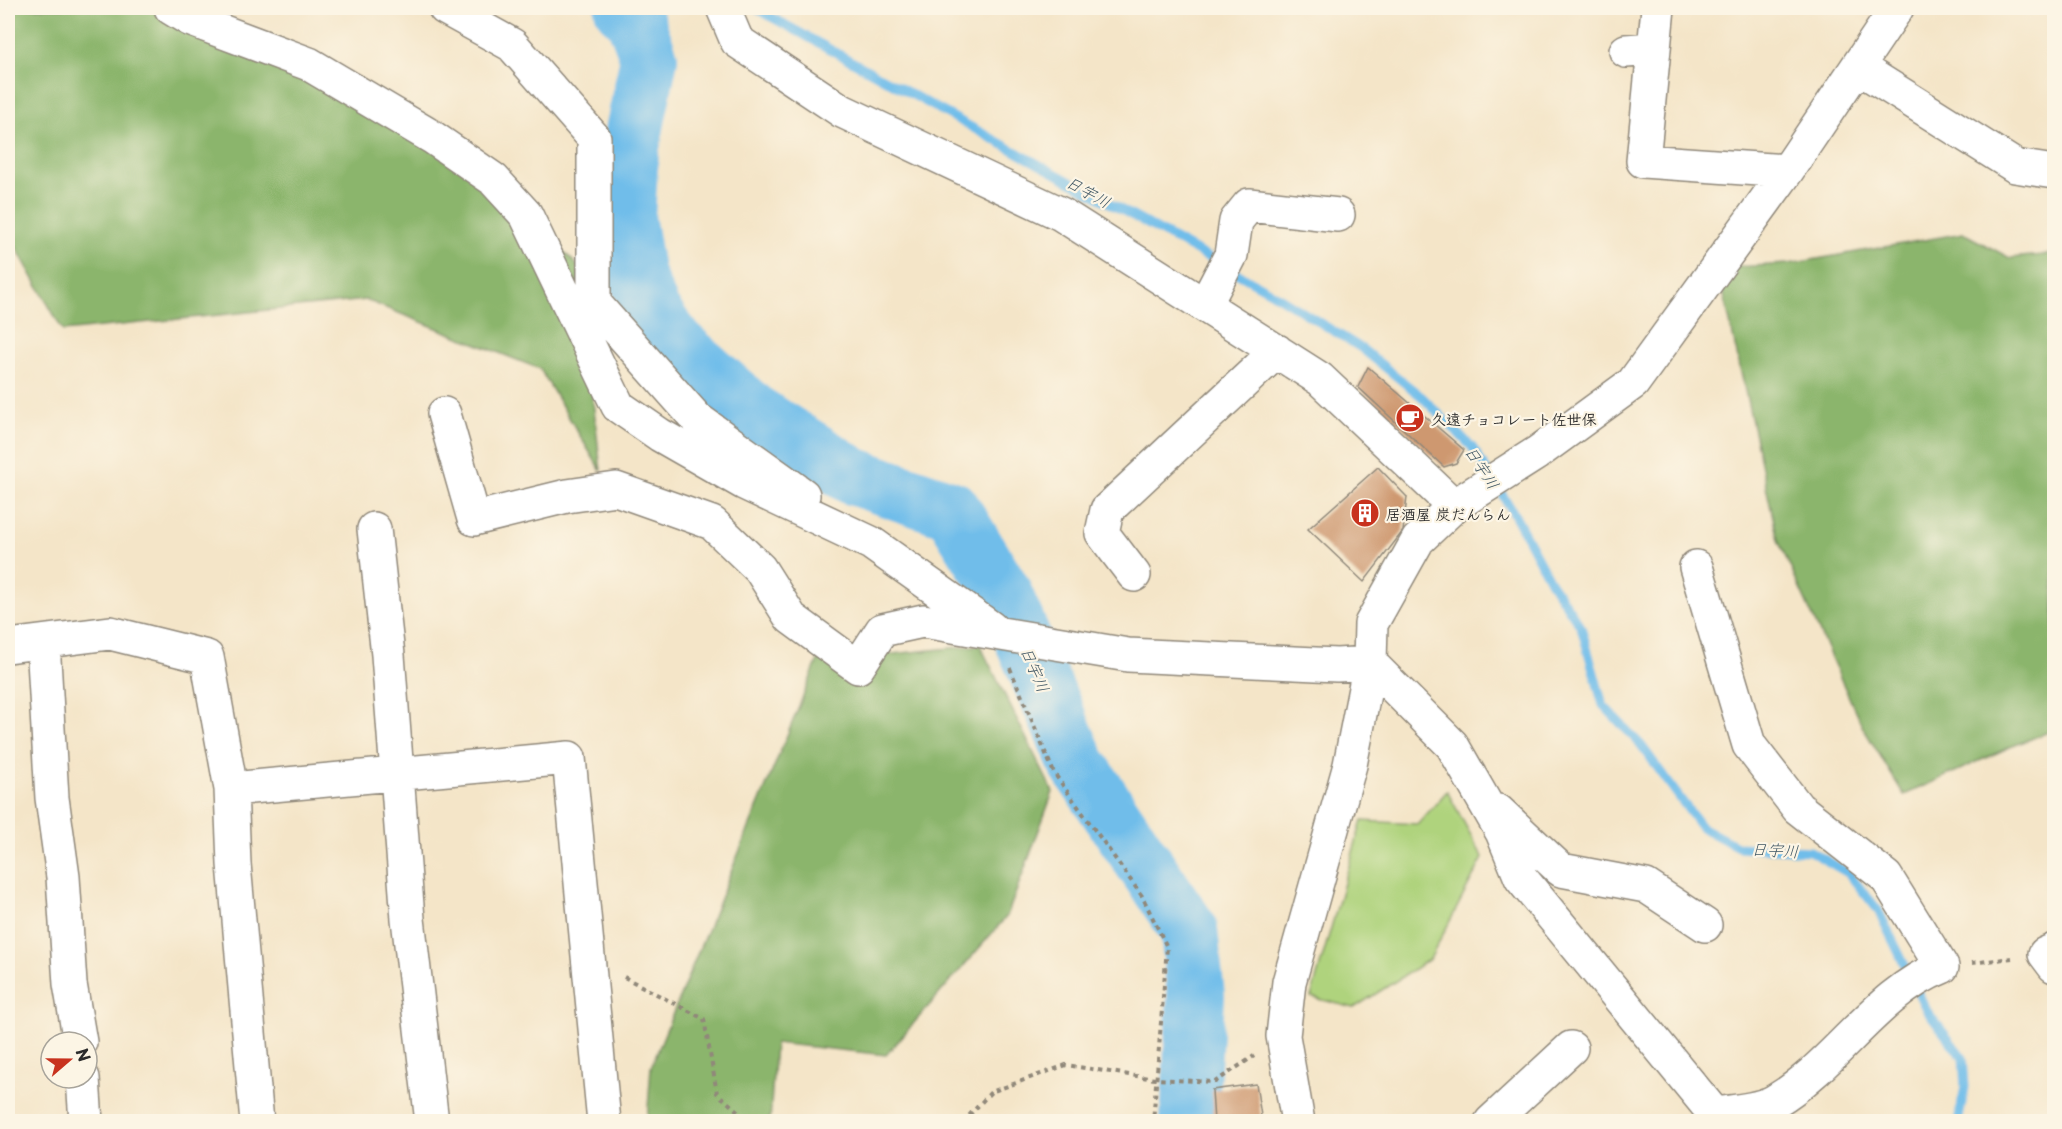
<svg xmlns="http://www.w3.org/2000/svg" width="2062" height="1129" font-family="'Playpen Sans','Klee One',sans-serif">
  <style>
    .green { fill: #afd37d; stroke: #6d7f54; stroke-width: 1.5 }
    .forest { fill: #8bb56c; stroke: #5b704c; stroke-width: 1.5 }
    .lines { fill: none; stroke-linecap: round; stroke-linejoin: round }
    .stream { stroke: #70bdea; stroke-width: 9 }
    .river { stroke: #70bdea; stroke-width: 58 }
    .building { fill: #ce9870 }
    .minor-casing { stroke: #90887a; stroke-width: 36 }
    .path { stroke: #90887a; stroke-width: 4; stroke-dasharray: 4.5 4.5; stroke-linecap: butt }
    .minor { stroke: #fff; stroke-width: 33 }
    .labels { text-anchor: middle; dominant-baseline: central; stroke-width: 4.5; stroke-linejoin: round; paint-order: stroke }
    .poi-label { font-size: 15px; font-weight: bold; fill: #2b2b2b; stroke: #fcf5e5; text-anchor: start }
    .water-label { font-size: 16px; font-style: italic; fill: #405764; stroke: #fcf5e5 }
  </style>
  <rect width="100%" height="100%" fill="#fcf5e5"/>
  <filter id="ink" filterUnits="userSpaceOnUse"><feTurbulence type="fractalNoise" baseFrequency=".0167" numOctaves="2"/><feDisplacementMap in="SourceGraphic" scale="12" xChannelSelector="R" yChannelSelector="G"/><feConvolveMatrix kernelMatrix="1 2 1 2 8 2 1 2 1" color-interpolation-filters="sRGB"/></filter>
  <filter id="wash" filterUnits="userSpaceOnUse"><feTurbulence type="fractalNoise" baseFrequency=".008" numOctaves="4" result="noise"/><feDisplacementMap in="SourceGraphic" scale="24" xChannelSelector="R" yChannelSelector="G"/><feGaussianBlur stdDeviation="1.35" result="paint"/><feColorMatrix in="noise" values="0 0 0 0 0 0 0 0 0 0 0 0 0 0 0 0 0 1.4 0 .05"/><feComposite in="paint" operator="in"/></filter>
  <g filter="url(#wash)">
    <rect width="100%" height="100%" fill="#f4e5c8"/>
    <!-- green -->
    <path class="green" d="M1447 791 1483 858 1430 959 1354 1008 1311 997 1362 821 1418 824Z"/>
    <!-- forest -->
    <path class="forest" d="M8 8H199L433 119 578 266 601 471 540 369 366 300 63 331 8 233Z
      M1963 233 2010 258 2054 254V730L2010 747 1904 795 1862 726 1778 540 1718 268 1789 264Z
      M980 645 1053 792 1007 916 886 1055 775 1043 770 1121 647 1122 651 1067 822 650 892 654Z"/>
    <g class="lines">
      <!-- stream -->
      <path class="stream" d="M755 8 1269 291 1361 348 1422 397 1472 447 1512 510 1550 581 1581 627 1603 705 1641 745 1701 827 1738 847 1810 851 1848 873 1878 910 1927 1011 1963 1058 1965 1087 1958 1122
        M632 12 636 8"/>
      <!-- river -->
      <path class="river" d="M623 8 632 12 649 58 630 151 626 217 636 276 653 314 677 345 752 412 853 476 952 510 1002 591 1077 763 1189 930 1196 996 1189 1122"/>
    </g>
    <g id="blocks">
      <!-- building -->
      <path class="building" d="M1368 367 1464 450 1456 463 1444 467 1358 387Z
        M1378 467 1407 497 1403 531 1364 582 1308 529Z
        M1256 1084 1262 1122H1214L1212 1090Z"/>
    </g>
  </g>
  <g filter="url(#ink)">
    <use href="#blocks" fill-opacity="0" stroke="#90887a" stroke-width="1.5"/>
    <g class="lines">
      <!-- minor casing -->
      <g class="minor-casing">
        <path id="minor" d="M171 8 189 19 309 64 432 137 493 179 526 215 618 406 660 435 744 483 871 543 991 628
          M445 8 512 45 594 138V303L697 419 803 495
          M723 8 737 41 842 111 1061 214 1320 379 1454 506
          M1658 8 1643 161 1787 171
          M1626 51 1654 49
          M1858 67 2015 166 2054 172
          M1205 305 1231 255 1236 221 1249 205 1338 215
          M444 414 474 519 567 496 616 489 712 523 760 569 791 618 858 667 882 630 923 621 1128 655 1337 665 1370 663 1452 745 1502 832 1521 878 1721 1122
          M374 529 388 655 408 919 432 1122
          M1696 567 1749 745 1798 808 1886 877 1942 967C1876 993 1836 1065 1775 1101 1760 1110 1734 1111 1717 1114
          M1134 575 1102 533 1107 510 1277 351
          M43 642 52 798 63 877 70 984 80 1042
          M8 646 110 633 207 657 231 789 234 864 257 1122
          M231 789 569 758 604 1122
          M1498 811 1561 870 1646 886 1705 925
          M2054 950 2045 954 2054 966
          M83 1078 86 1122
          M1298 1122 1283 1036 1289 982 1350 765 1370 663 1371 624 1418 540 1454 506 1537 453 1633 383 1787 171 1897 8
          M1491 1122 1571 1048"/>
      </g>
      <!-- path -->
      <path class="path" d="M1010 668 1054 773 1142 896 1167 947 1153 1122
        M1972 963 2012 958
        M624 977 704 1019 717 1093 750 1122
        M963 1122 991 1092 1066 1065 1155 1079 1215 1082 1254 1056"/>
      <!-- minor -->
      <use href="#minor" class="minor"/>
    </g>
  </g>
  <!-- icons -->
  <defs>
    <g id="cafe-disc" transform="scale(1.5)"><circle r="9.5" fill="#c8321e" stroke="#fcf5e5"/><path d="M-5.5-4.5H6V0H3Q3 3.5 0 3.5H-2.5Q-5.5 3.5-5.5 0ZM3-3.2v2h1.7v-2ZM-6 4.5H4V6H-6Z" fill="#fff"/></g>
    <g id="building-disc" transform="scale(1.5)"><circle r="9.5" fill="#c8321e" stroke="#fcf5e5"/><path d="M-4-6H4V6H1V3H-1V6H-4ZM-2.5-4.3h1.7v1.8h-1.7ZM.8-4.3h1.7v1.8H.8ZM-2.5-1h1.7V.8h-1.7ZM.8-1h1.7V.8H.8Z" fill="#fff"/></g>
  </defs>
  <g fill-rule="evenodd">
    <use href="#cafe-disc" x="1410" y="418"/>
    <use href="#building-disc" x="1365" y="513"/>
  </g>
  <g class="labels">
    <!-- poi labels -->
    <g class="poi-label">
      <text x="1431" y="418">久遠チョコレート佐世保</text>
      <text x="1386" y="513">居酒屋 炭だんらん</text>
    </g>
    <!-- water labels -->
    <g class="water-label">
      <text transform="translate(1089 191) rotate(29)">日宇川</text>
      <text transform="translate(1483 467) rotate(57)">日宇川</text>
      <text transform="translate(1036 669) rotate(67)">日宇川</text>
      <text transform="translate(1775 849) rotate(3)">日宇川</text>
    </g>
  </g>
  <!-- margin -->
  <rect width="2062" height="1129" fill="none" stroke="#fcf5e5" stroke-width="30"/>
  <!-- north arrow -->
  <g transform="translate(69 1060) rotate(70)"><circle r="28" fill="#fcf5e5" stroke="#a8a49b" stroke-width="1.5"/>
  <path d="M0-4.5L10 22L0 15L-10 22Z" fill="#c8321e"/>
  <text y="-9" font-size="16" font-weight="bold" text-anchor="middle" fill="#2b2b2b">N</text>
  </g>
</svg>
